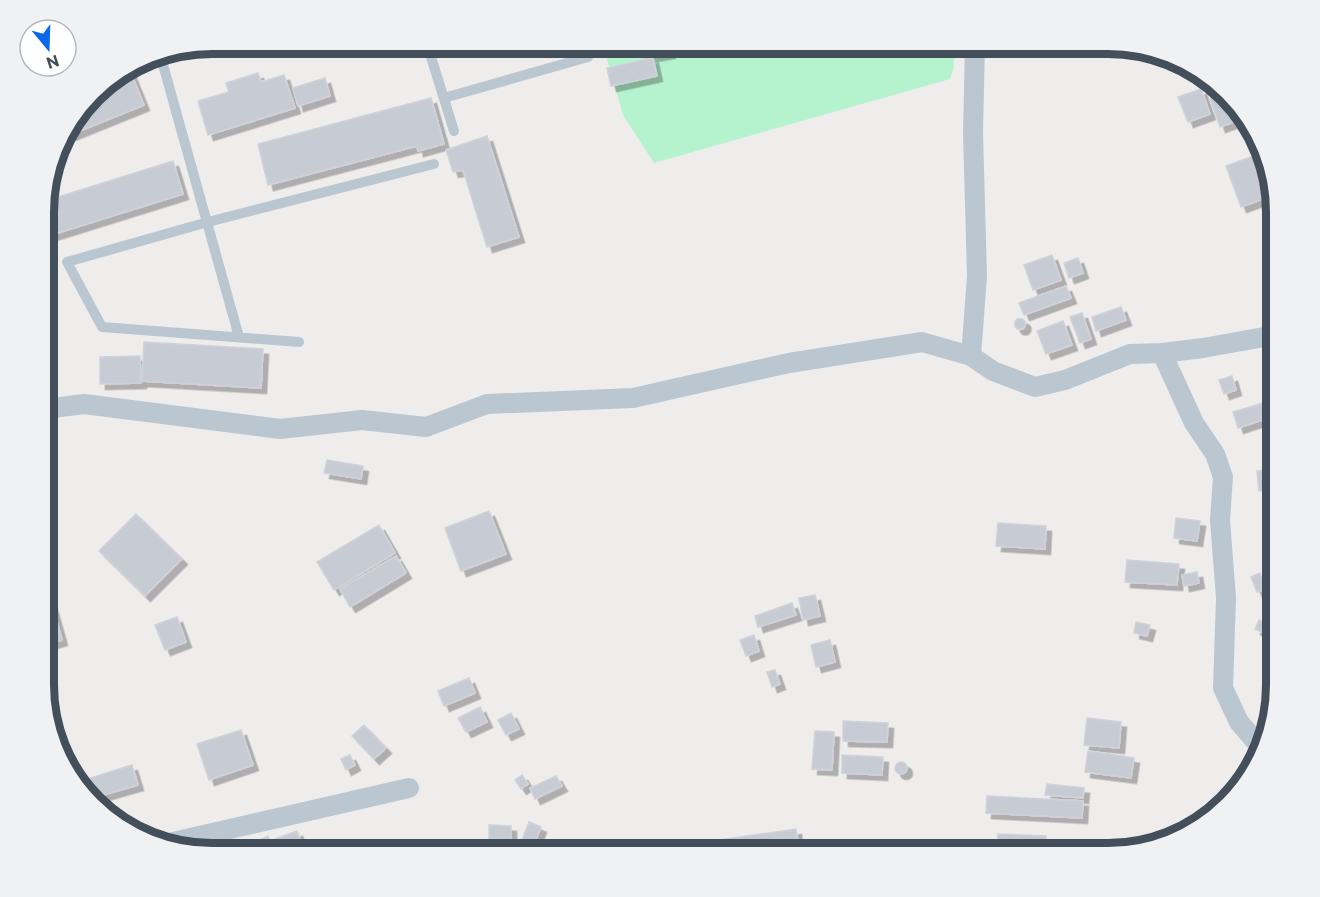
<svg xmlns="http://www.w3.org/2000/svg" width="1320" height="897" font-family="Commissioner,sans-serif">
  <style>
    .green { fill: #b5f2ce }
    .building { fill: #c7cbd3; stroke: #d0d2d9; stroke-width: 1.5; filter: url(#shadow) }
    .lines { fill: none; stroke-linecap: round; stroke-linejoin: round }
    .lane { stroke: #bbc7d0; stroke-width: 10 }
    .street { stroke: #bbc7d0; stroke-width: 20 }
    .rim { fill: none; stroke: #434f5b; stroke-width: 8 }
  </style>
  <defs>
    <filter id="shadow"><feDropShadow dx="5.5" dy="5.5" stdDeviation="0" flood-color="#0004"/></filter>
  </defs>
  <rect width="100%" height="100%" fill="#efecec"/>
  <!-- green -->
  <path class="green" d="M593 44H953L954 67 950 79 654 163 623 115 603 45Z"/>
  <!-- building -->
  <path class="building" d="M639 44H669L670 53 641 58Z
    M653 58 657 76 611 86 607 68Z
    M129 68 144 105 60 139 94 95 108 89 106 82Z
    M258 73 261 82 284 75 295 108 208 135 198 101 229 92 226 83Z
    M325 78 330 96 298 106 293 88Z
    M1201 89 1210 114 1188 122 1178 97Z
    M1222 94 1245 118 1220 127 1210 99Z
    M431 98 444 144 418 151 417 146 268 185 258 144Z
    M487 136 519 237 487 247 463 170 453 172 446 150Z
    M1262 153 1274 195 1241 207 1226 166Z
    M173 161 183 194 45 237V201Z
    M1052 255 1061 280 1033 290 1024 265Z
    M1078 258 1083 273 1069 278 1064 263Z
    M1066 286 1071 298 1024 315 1019 303Z
    M1121 307 1126 320 1096 331 1092 317Z
    M1082 313 1091 339 1080 343 1070 317Z
    M1014.5 324a5.5 5.5 0 1 1 11 0a5.5 5.5 0 1 1-11 0Z
    M1063 321 1072 345 1046 354 1037 331Z
    M144 342 263 349 261 388 142 381Z
    M140 356 141 383 100 384V357Z
    M1232 376 1236 390 1224 394 1219 380Z
    M1263 403 1268 418 1238 428 1233 412Z
    M327 460 363 466 361 479 324 473Z
    M1276 469V489L1259 491 1257 471Z
    M489 511 506 554 461 571 445 528Z
    M136 514 182 559 145 596 99 551Z
    M1176 518 1200 521 1197 541 1174 538Z
    M998 523 1046 526 1045 549 996 546Z
    M379 525 395 553 334 590 317 562Z
    M396 556 406 573 350 607 340 589Z
    M1127 560 1179 564 1177 585 1125 582Z
    M1197 572 1199 583 1184 586 1182 575Z
    M1260 573 1266 589 1257 592 1251 577Z
    M815 595 820 616 803 620 799 598Z
    M51 601 62 640 45 645V603Z
    M792 603 796 615 758 627 755 616Z
    M177 617 186 642 165 650 155 625Z
    M1259 620 1273 626 1269 635 1255 629Z
    M1136 622 1150 625 1147 636 1134 633Z
    M754 635 759 651 746 656 740 640Z
    M830 640 835 662 816 667 811 645Z
    M775 670 780 684 772 687 767 672Z
    M469 678 475 693 444 706 438 691Z
    M480 707 487 722 466 732 458 718Z
    M52 712 58 729 53 730 47 713Z
    M511 713 519 729 506 735 498 720Z
    M1087 718 1121 722 1119 748 1084 745Z
    M843 721 888 723 887 742 843 741Z
    M364 725 386 748 374 759 352 736Z
    M241 730 253 765 209 780 197 744Z
    M815 731 834 732 832 770 812 769Z
    M58 734 65 753 61 754 54 735Z
    M1088 751 1134 758 1131 778 1085 772Z
    M350 755 355 765 346 770 341 759Z
    M842 755 883 757 882 775 842 773Z
    M895 768a6 6 0 1 1 12 0a6 6 0 1 1-12 0Z
    M132 765 138 785 93 798 82 787 81 781Z
    M522 775 528 784 521 789 515 780Z
    M556 776 562 786 535 799 530 788Z
    M1047 784 1084 788 1083 798 1045 795Z
    M987 796 1083 801 1082 818 986 813Z
    M529 822 541 827 532 850 520 845Z
    M489 825 511 826V840L489 839Z
    M796 829 799 849 771 853H722L720 840Z
    M297 831 305 853H280L275 839Z
    M998 834 1046 836 1045 853 997 851Z
    M268 836 276 853H254L250 845Z
    M499 847 501 853H480Z
    M331 848 333 853H313Z"/>
  <g class="lines">
    <!-- lane -->
    <path class="lane" d="M427 44 454 131
      M160 54 239 337
      M444 98 588 57
      M299 342 102 327 67 262 208 222 434 164"/>
    <!-- street -->
    <path class="street" d="M1162 353 1194 423 1215 454 1223 477 1220 520 1226 598 1223 688 1239 722 1256 742H1260
      M971 356 977 276 973 133 975 44
      M45 409 84 404 280 429 362 420 426 427 487 404 633 398 789 363 922 342 971 356 993 371 1035 387 1065 380 1130 354 1162 353 1203 348 1276 335
      M173 842 409 788"/>
  </g>
  <!-- crop -->
  <path d="M0 0H1320V897H0ZM212 54H1108A158 158 0 0 1 1266 212V685A158 158 0 0 1 1108 843H212A158 158 0 0 1 54 685V212A158 158 0 0 1 212 54Z" fill="#f0f1f2" fill-rule="evenodd"/>
  <path class="rim" d="M212 54H1108A158 158 0 0 1 1266 212V685A158 158 0 0 1 1108 843H212A158 158 0 0 1 54 685V212A158 158 0 0 1 212 54Z"/>
  <!-- north arrow -->
  <g transform="translate(48 48) rotate(161)"><circle r="28" fill="#ffffff" stroke="#b4b9bd" stroke-width="1.5"/>
  <path d="M0-4.5L10 22L0 15L-10 22Z" fill="#0a69eb"/>
  <text y="-9" font-size="16" font-weight="bold" text-anchor="middle" fill="#434f5b">N</text>
  </g>
</svg>
